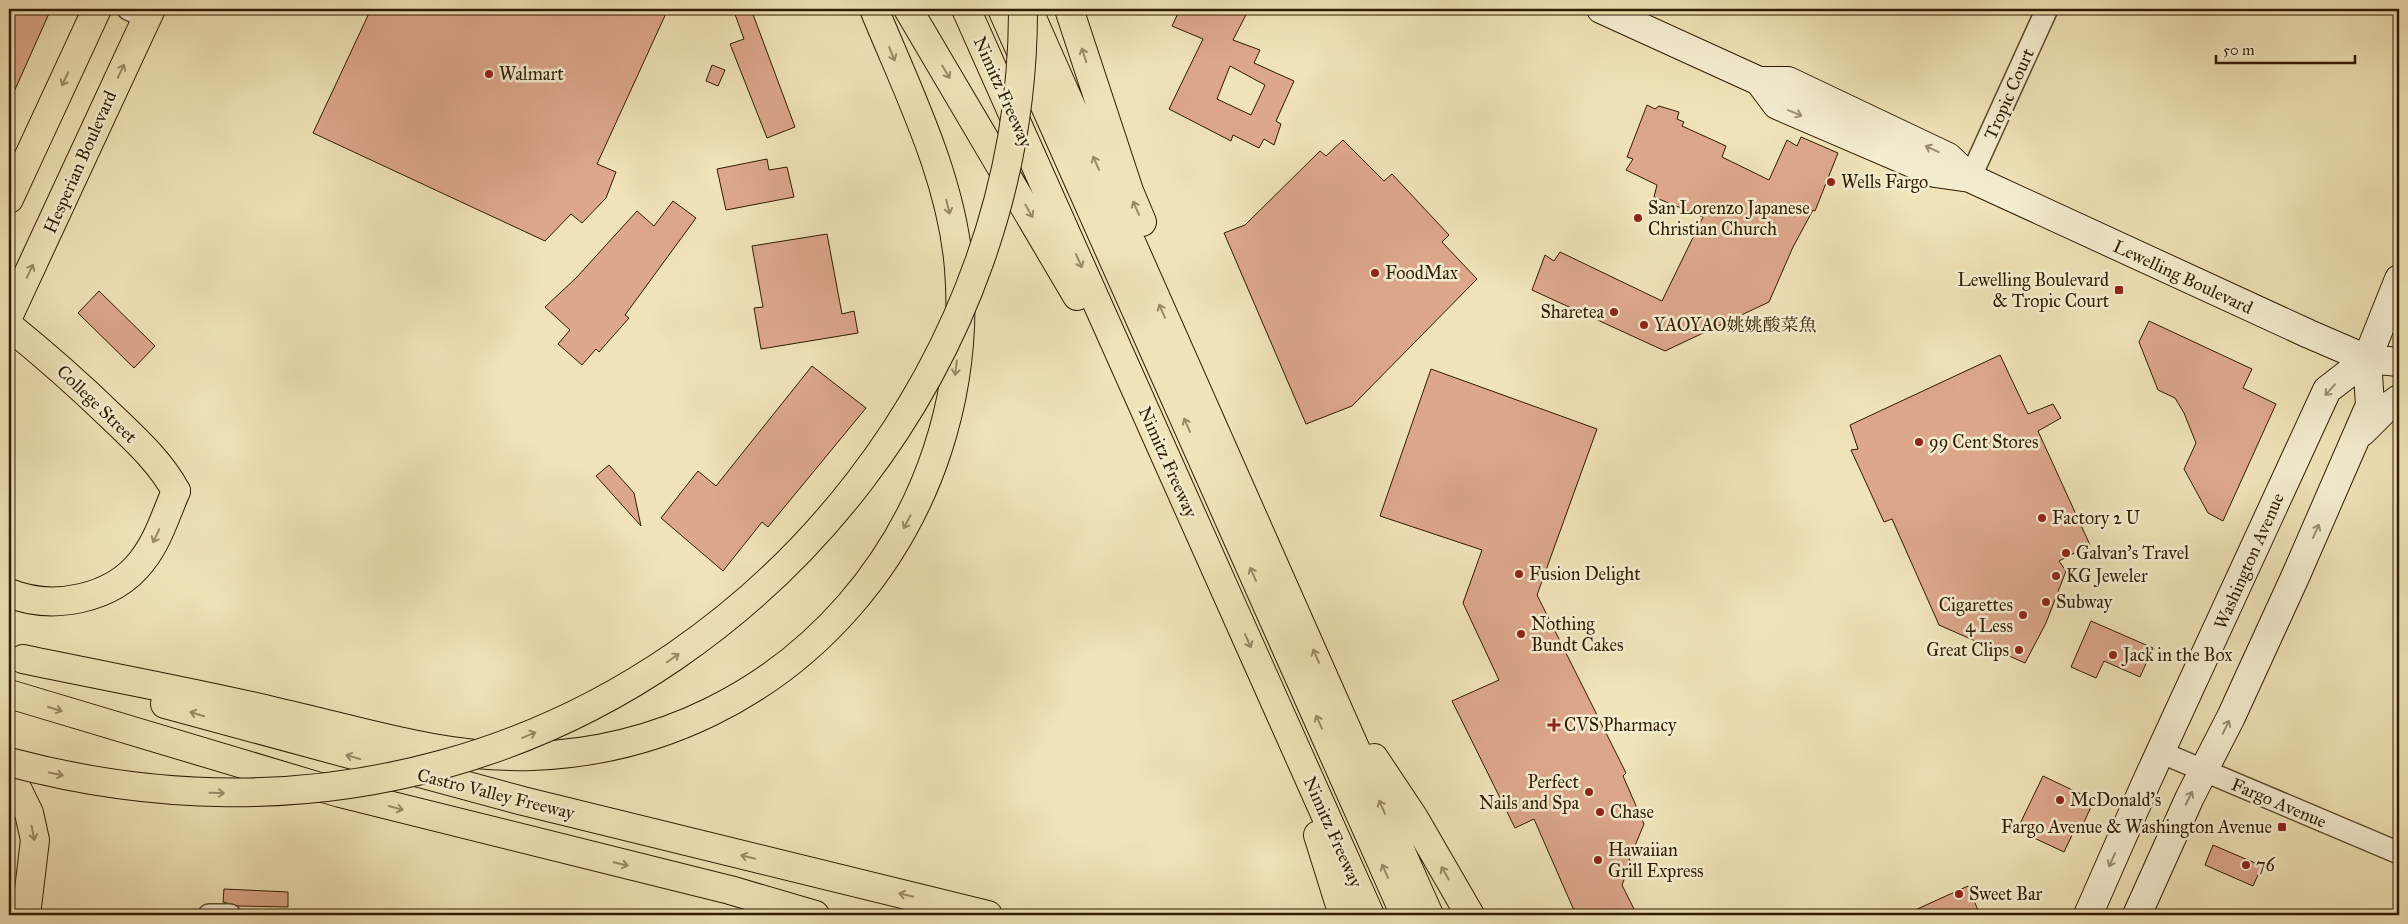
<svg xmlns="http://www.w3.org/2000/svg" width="2408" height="924" font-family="'IM FELL Great Primer','Noto Serif SC',serif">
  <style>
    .building { fill: #dda78b; stroke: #301b01; fill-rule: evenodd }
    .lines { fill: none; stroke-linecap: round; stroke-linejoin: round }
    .minor-casing { stroke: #604d2e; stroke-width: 24 }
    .secondary-casing { stroke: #301b01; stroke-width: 30 }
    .primary-casing { stroke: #301b01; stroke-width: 30 }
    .motorway-casing { stroke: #301b01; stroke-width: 30 }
    .minor { stroke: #f5edd0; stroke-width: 21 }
    .secondary { stroke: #f5edd0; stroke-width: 28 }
    .primary { stroke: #efe3b7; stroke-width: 28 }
    .motorway { stroke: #efe3b7; stroke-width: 28 }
    .motorway-bridge-casing { stroke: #301b01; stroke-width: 30; stroke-linecap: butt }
    .motorway-bridge { stroke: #efe3b7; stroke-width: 28 }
    .oneway { stroke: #998965 }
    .oneway2 { stroke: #9c8e73 }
    .poi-dot { fill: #8f2418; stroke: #f5edd0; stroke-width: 2 }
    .labels { text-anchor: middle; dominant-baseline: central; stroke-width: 5; stroke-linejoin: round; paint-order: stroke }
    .poi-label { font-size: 18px; fill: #301b01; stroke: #f5edd0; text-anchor: start }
    .street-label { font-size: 18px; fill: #301b01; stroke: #f5edd0 }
  </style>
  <rect width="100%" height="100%" fill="#efe3b7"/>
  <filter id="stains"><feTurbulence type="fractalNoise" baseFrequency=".004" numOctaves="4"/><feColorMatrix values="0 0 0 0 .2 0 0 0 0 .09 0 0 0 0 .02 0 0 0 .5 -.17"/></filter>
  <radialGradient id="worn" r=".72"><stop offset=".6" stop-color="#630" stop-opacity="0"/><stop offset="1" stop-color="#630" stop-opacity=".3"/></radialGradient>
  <!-- building -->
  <path class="building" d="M9 9H51L9 103Z
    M371 9H668L597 164 616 172 606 198 582 223 571 214 545 241 313 133Z
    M733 9H751L795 127 767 138 730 44 744 39Z
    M1180 9H1249L1233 40 1260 50 1254 63 1294 81 1276 121 1281 124 1274 145 1264 139 1259 148 1233 135 1231 141 1169 109 1203 39 1172 26ZM1230 66 1265 85 1251 115 1217 99Z
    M712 65 725 70 718 86 706 81Z
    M1647 105 1655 109 1659 106 1679 112 1677 119 1684 122 1682 126 1726 146 1722 157 1769 180 1787 140 1797 146 1801 137 1838 153 1815 211 1813 210 1793 247 1769 302 1665 351 1532 290 1545 255 1554 261 1560 252 1662 301 1703 217 1654 197 1657 185 1626 170 1633 159 1627 157Z
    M1343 140 1384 181 1392 174 1449 235 1442 242 1477 279 1352 406 1306 424 1224 233 1245 225 1320 151 1326 156Z
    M767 159 769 170 787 167 794 197 726 210 717 169Z
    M673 201 696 218 625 315 629 318 599 352 596 349 582 365 558 344 570 330 545 307 576 278 637 211 654 226Z
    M827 234 842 314 854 311 858 333 761 349 754 308 763 307 752 246Z
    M99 291 155 346 134 368 78 313Z
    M2149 321 2252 369 2243 388 2276 404 2223 521 2208 513 2184 469 2196 443 2184 413 2175 398 2158 390 2139 342Z
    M2000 355 2028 414 2053 404 2061 418 2038 431 2090 545 2059 561 2066 571 2046 623 2025 663 1939 625 1892 519 1884 522 1851 450 1858 449 1850 425Z
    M812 366 866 408 768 527 762 522 723 571 661 518 698 471 716 486Z
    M1431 369 1597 429 1537 595 1626 773 1623 776 1644 824 1629 860 1631 861 1622 885 1637 915H1576L1534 819 1515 828 1452 701 1499 680 1463 603 1482 550 1380 516Z
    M609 465 634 493 641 526 596 476Z
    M2091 621 2153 648 2140 677 2104 661 2096 678 2071 667Z
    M2043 776 2085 796 2082 802 2091 807 2078 835 2073 833 2064 852 2017 830Z
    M2213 845 2262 866 2253 886 2205 865Z
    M1968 886 1980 915H1904Z
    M224 889 288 892V907L238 906 223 902Z"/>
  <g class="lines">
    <!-- minor casing -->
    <g class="minor-casing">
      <path id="minor" d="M128 9 147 18
        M1970 178 2047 9
        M2160 752 2399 853
        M209 915H230"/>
    </g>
    <!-- secondary casing -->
    <g class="secondary-casing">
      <path id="secondary" d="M1601 9 1759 81H1788L1948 157 1970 178
        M1759 81 1777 105 1935 173 1970 178 2309 334 2367 359 2399 362
        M2362 432 2385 409 2399 399
        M2088 915 2146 783 2327 390 2367 359
        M2137 915 2190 797 2231 717 2296 575 2370 405 2367 359 2399 279"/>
    </g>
    <!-- primary casing -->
    <g class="primary-casing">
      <path id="primary" d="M9 199 97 9
        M9 315 151 9
        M9 326C45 355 80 386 113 418 136 440 161 463 176 491"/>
    </g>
    <!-- motorway casing -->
    <g class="motorway-casing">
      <path id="motorway" d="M908 9 1077 296
        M966 9 1370 915
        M1002 9 1405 915
        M1028 9 1429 915
        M1069 9 1129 191 1142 222
        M9 593C53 611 113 599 142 561 158 541 166 514 176 491
        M23 659C108 677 193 692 277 712 362 731 444 759 532 756 790 747 979 524 959 269 952 178 908 92 874 9
        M9 694 340 793 730 890 815 915
        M165 704 523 801 988 915
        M1374 758 1414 818 1470 915
        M9 772 29 813 35 840 26 915
        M1318 835 1343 915"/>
    </g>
    <!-- minor -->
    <use href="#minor" class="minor"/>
    <!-- secondary -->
    <use href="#secondary" class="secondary"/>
    <!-- primary -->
    <use href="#primary" class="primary"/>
    <!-- motorway -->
    <use href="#motorway" class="motorway"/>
    <!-- motorway-bridge casing -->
    <g class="motorway-bridge-casing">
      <path id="motorway-bridge" d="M9 762C152 800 300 804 444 764 777 672 1024 356 1023 9"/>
    </g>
    <!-- motorway-bridge -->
    <use href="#motorway-bridge" class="motorway-bridge"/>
  </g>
  <!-- one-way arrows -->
  <defs><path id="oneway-shaft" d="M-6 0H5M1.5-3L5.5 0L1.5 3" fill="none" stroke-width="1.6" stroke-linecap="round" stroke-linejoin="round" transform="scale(1.25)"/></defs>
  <g class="oneway">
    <use href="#oneway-shaft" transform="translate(892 54) rotate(68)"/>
    <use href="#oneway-shaft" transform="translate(1084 55) rotate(-108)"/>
    <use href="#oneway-shaft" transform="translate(121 71) rotate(-65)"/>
    <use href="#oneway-shaft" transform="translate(946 72) rotate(59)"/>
    <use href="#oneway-shaft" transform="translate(65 79) rotate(115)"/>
    <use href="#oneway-shaft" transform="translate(1096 163) rotate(-114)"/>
    <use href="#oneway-shaft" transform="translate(948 207) rotate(76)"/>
    <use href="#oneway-shaft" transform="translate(1136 208) rotate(-114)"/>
    <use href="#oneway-shaft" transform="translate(1029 211) rotate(60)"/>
    <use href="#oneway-shaft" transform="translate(1079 261) rotate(66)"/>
    <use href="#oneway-shaft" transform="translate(30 271) rotate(-65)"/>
    <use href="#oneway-shaft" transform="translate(1162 311) rotate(-114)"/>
    <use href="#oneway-shaft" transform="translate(956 368) rotate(97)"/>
    <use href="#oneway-shaft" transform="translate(1187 425) rotate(-114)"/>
    <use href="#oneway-shaft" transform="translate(907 522) rotate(118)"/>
    <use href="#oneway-shaft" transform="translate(156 536) rotate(115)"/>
    <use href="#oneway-shaft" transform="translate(1253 574) rotate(-114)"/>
    <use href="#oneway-shaft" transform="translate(1248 641) rotate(66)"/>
    <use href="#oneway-shaft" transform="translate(1316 656) rotate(-114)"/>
    <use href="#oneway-shaft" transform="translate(673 658) rotate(-35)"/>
    <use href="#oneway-shaft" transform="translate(55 709) rotate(18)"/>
    <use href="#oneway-shaft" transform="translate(197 714) rotate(-163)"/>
    <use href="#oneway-shaft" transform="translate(1319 722) rotate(-114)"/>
    <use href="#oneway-shaft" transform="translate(529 735) rotate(-22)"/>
    <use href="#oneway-shaft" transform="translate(353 757) rotate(-165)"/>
    <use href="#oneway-shaft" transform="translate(56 774) rotate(12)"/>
    <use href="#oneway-shaft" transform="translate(217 793) rotate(1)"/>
    <use href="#oneway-shaft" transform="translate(1382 807) rotate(-114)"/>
    <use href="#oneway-shaft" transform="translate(396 808) rotate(15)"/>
    <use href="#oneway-shaft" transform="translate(33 833) rotate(79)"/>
    <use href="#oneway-shaft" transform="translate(748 857) rotate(-166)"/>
    <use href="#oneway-shaft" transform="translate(621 864) rotate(13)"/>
    <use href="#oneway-shaft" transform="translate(1385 871) rotate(-114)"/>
    <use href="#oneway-shaft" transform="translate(1445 873) rotate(-120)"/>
    <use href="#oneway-shaft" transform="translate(906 895) rotate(-166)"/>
  </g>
  <g class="oneway2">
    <use href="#oneway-shaft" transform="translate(1795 113) rotate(23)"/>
    <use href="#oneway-shaft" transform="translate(1932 149) rotate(-155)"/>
    <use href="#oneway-shaft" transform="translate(2330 390) rotate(132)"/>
    <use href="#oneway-shaft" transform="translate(2316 531) rotate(-66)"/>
    <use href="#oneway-shaft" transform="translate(2226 727) rotate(-64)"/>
    <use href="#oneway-shaft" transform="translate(2189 798) rotate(-64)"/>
    <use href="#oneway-shaft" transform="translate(2112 860) rotate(114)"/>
  </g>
  <!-- markers -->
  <g class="poi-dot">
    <circle cx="489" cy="74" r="5"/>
    <circle cx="1831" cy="182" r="5"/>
    <circle cx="1638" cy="218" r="5"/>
    <circle cx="1375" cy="273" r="5"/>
    <rect x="2114" y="285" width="10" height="10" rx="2.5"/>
    <circle cx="1614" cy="312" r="5"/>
    <circle cx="1644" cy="325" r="5"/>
    <circle cx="1919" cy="442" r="5"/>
    <circle cx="2042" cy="518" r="5"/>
    <circle cx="2066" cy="553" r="5"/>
    <circle cx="1519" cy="574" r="5"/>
    <circle cx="2056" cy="576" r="5"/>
    <circle cx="2046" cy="602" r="5"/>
    <circle cx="2023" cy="615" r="5"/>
    <circle cx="1521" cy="634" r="5"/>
    <circle cx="2019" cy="650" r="5"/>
    <circle cx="2113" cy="655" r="5"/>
    <path d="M1551.5 717.5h5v5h5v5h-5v5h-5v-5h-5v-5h5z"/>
    <circle cx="1589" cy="792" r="5"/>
    <circle cx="2060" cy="800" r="5"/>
    <circle cx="1600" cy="812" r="5"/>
    <rect x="2277" y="822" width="10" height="10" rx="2.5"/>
    <circle cx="1598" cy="860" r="5"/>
    <circle cx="2246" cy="865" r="5"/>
    <circle cx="1959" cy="894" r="5"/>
  </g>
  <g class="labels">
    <!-- poi labels -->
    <g class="poi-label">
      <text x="499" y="74">Walmart</text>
      <text x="1841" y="182">Wells Fargo</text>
      <text x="1648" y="208">San Lorenzo Japanese<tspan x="1648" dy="21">Christian Church</tspan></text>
      <text x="1385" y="273">FoodMax</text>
      <text x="2109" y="280" text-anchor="end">Lewelling Boulevard<tspan x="2109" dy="21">&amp; Tropic Court</tspan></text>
      <text x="1604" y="312" text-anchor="end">Sharetea</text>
      <text x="1654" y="325">YAOYAO姚姚酸菜魚</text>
      <text x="1929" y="442">99 Cent Stores</text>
      <text x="2052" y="518">Factory 2 U</text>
      <text x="2076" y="553">Galvan's Travel</text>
      <text x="1529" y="574">Fusion Delight</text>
      <text x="2066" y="576">KG Jeweler</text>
      <text x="2056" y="602">Subway</text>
      <text x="2013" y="605" text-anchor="end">Cigarettes<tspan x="2013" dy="21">4 Less</tspan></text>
      <text x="1531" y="624">Nothing<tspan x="1531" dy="21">Bundt Cakes</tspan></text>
      <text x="2009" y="650" text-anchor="end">Great Clips</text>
      <text x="2123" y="655">Jack in the Box</text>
      <text x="1564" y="725">CVS Pharmacy</text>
      <text x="1579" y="782" text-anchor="end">Perfect<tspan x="1579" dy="21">Nails and Spa</tspan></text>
      <text x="2070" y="800">McDonald's</text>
      <text x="1610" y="812">Chase</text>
      <text x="2272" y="827" text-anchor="end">Fargo Avenue &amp; Washington Avenue</text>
      <text x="1608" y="850">Hawaiian<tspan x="1608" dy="21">Grill Express</tspan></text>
      <text x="2256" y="865">76</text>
      <text x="1969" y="894">Sweet Bar</text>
    </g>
    <!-- street labels -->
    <g class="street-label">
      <text transform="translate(1003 92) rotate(66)">Nimitz Freeway</text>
      <text transform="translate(2009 94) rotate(-66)">Tropic Court</text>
      <text transform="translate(80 162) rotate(-66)">Hesperian Boulevard</text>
      <text transform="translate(2183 277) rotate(25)">Lewelling Boulevard</text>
      <text transform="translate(97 404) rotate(44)">College Street</text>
      <text transform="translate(1168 462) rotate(66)">Nimitz Freeway</text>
      <text transform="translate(2249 561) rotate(-66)">Washington Avenue</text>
      <text transform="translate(496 794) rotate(14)">Castro Valley Freeway</text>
      <text transform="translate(2279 803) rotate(23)">Fargo Avenue</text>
      <text transform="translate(1333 832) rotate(66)">Nimitz Freeway</text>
    </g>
  </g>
  <!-- margin -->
  <rect width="2408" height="924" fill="none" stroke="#efe3b7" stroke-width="30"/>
  <rect x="10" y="10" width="2388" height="904" fill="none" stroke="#301b01" stroke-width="2.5"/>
  <rect x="15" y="15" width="2378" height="894" fill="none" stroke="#301b01"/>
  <!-- scale -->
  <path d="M2216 55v8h139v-8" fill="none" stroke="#301b01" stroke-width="2.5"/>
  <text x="2223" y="55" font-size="15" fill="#301b01" stroke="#f5edd0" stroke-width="4" paint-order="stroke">50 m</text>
  <rect width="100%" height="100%" filter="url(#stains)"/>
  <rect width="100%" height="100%" fill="url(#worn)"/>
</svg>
